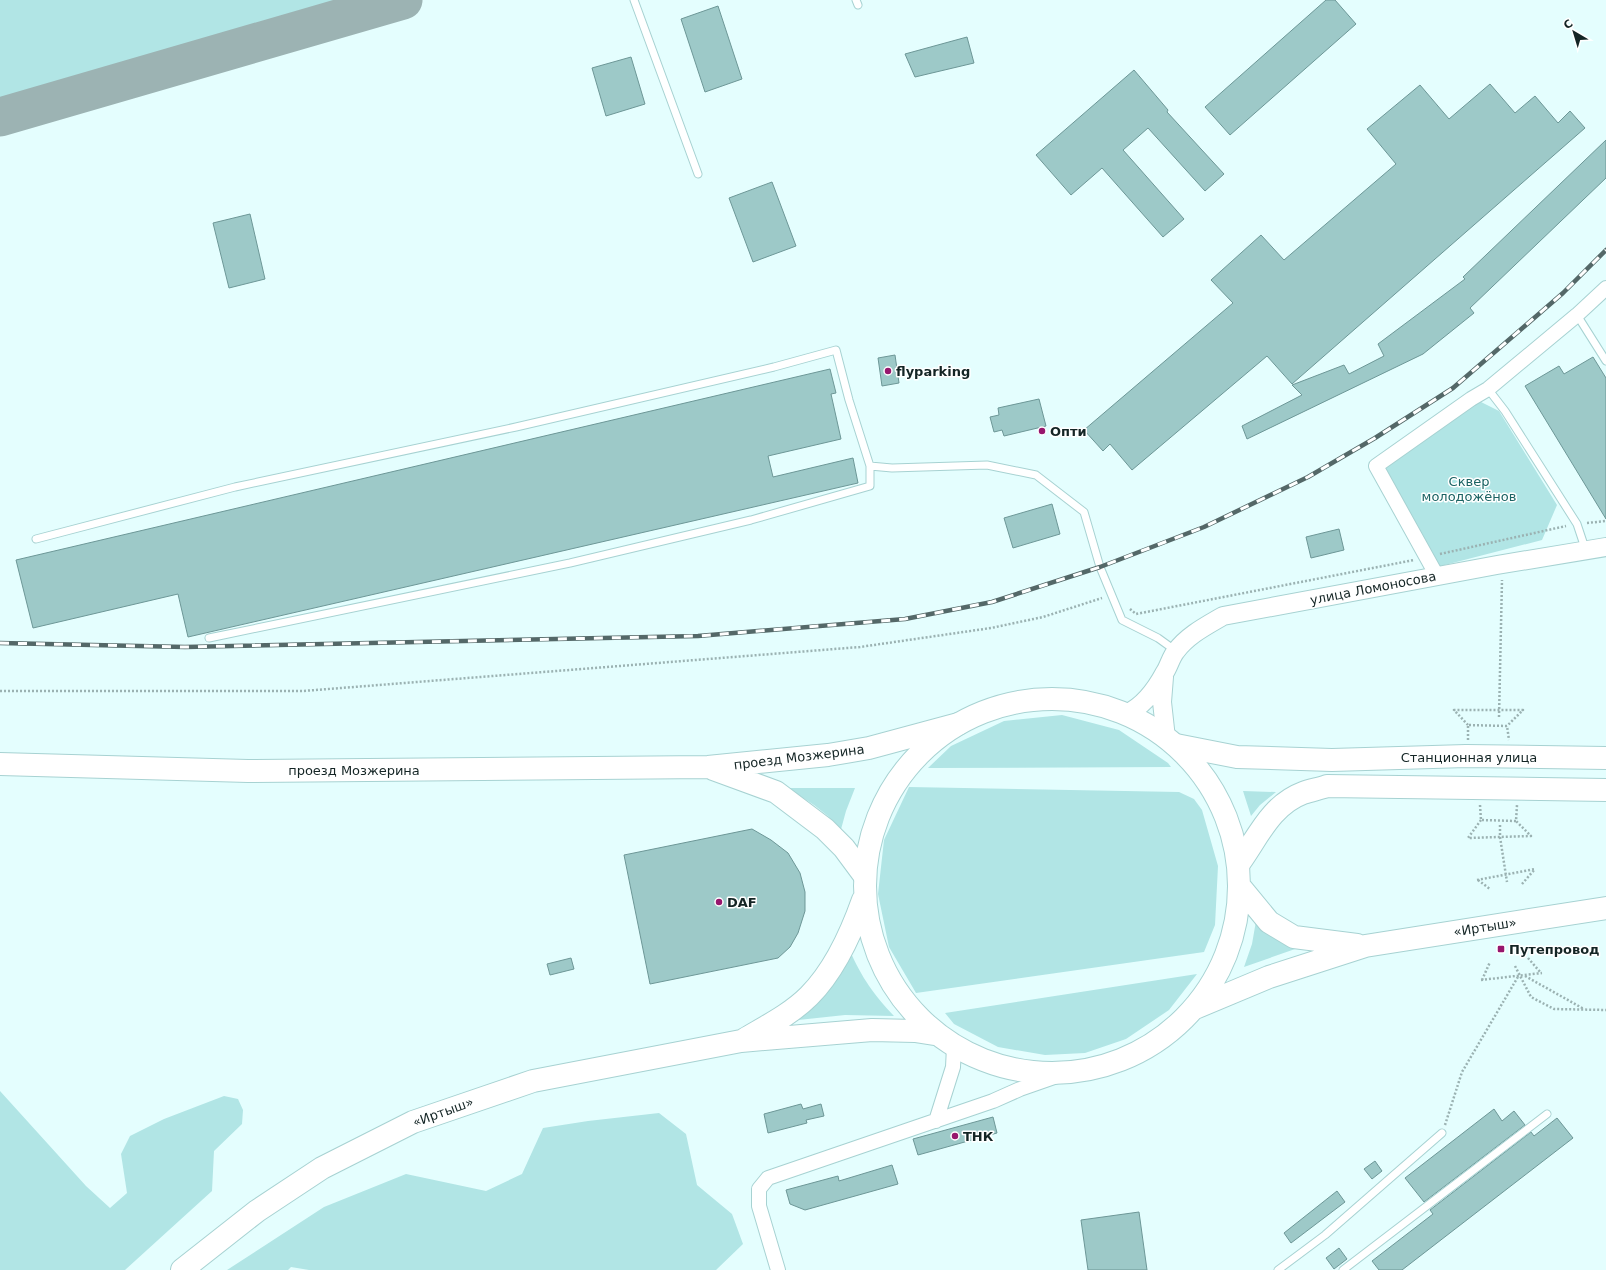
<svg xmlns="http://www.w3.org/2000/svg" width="1606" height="1270" font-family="'DejaVu Sans',sans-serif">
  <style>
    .green { fill: #b1e5e5 }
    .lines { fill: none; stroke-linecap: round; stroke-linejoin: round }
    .taxiway { stroke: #9cb3b3; stroke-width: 39 }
    .building { fill: #9dc9c8; stroke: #6d9797 }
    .service-casing { stroke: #a7d2d2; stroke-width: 9 }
    .minor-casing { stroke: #a7d2d2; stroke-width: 16 }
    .tertiary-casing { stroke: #a7d2d2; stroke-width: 20 }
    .primary-casing { stroke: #a7d2d2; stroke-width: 24 }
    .trunk-casing { stroke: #a7d2d2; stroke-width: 24 }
    .path { stroke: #9bb2b2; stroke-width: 2.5; stroke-dasharray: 2 2; stroke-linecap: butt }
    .service { stroke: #fff; stroke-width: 7 }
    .minor { stroke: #fff; stroke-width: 14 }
    .tertiary { stroke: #fff; stroke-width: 18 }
    .primary { stroke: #fff; stroke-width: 22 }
    .trunk { stroke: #fff; stroke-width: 22 }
    .rail-casing { stroke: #546868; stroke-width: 4.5 }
    .rail { stroke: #fff; stroke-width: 3; stroke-dasharray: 9; stroke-linecap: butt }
    .poi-dot { fill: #97166d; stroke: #fff; stroke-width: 1.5 }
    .labels { text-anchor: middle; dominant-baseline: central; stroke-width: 3; stroke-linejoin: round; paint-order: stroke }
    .poi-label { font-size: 13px; font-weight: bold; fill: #142525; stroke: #fff; text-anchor: start }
    .park-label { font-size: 13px; fill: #1b6363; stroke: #fff }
    .street-label { font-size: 13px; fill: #142525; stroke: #fff }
  </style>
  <rect width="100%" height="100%" fill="#e4fefe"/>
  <!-- green -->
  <path class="green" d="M0 0H352L0 101Z
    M1479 401 1499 411 1557 505 1542 540 1437 567 1383 468Z
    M1062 715 1119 730 1168 763 1171 767 928 768 951 746 1004 721Z
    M909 787 1179 792 1194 799 1202 810 1218 866 1215 925 1204 952 916 993 889 947 878 894 884 840Z
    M788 788H855L846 811 840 833 828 816 814 805Z
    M1243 791 1276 792 1260 805 1251 816Z
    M1256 921 1298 948 1244 967 1252 944Z
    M850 951C862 978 874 995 894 1016L845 1015 789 1021Z
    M1197 974 1169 1010 1126 1039 1085 1053 1045 1055 998 1047 954 1024 945 1013Z
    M0 1091 86 1186 110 1208 127 1193 121 1154 130 1136 164 1119 224 1096 238 1099 243 1110 242 1124 214 1151 212 1191 125 1270H0Z
    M659 1113 686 1134 697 1185 732 1214 743 1244 716 1270H309L291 1267 288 1270H227L324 1207 406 1174 486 1191 522 1174 543 1128 588 1121Z"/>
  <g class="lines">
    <!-- taxiway -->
    <path class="taxiway" d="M0 117 403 0"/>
  </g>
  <!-- building -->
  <path class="building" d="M1326 0H1335L1356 24 1230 135 1205 107Z
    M718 6 742 79 705 92 681 19Z
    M967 37 974 63 915 77 905 54Z
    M631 57 645 104 606 116 592 68Z
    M1134 70 1168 110 1167 112 1224 174 1205 191 1148 128 1123 150 1184 219 1163 237 1102 168 1071 195 1036 155Z
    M1490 84 1515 113 1535 96 1558 123 1570 111 1585 128 1292 384 1267 356 1132 470 1110 444 1103 451 1084 430 1233 303 1211 280 1261 235 1284 260 1396 164 1367 129 1420 85 1449 119Z
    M1606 140V178L1470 308 1474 313 1423 354 1247 439 1242 426 1302 395 1292 385 1344 365 1349 374 1384 356 1378 344 1465 279 1463 277Z
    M772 182 796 246 753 262 729 198Z
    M250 214 265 279 229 288 213 223Z
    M895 355 899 383 882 386 878 358Z
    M1593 357 1606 378V519L1525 386 1559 366 1564 374Z
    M830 369 836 393 831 394 841 439 768 456 773 477 853 458 858 483 188 637 178 594 33 628 16 560Z
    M1039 399 1046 426 1004 436 1002 430 994 432 990 417 999 415 998 408Z
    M1052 504 1060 534 1013 548 1004 518Z
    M1339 529 1344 550 1311 558 1306 537Z
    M752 829 771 840 788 853 800 873 805 892V911L798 933 790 947 778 958 650 984 624 855Z
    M571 958 574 969 550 975 547 964Z
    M801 1104 803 1109 821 1104 824 1116 806 1120 807 1123 768 1133 764 1114Z
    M1494 1109 1502 1121 1514 1111 1525 1125 1424 1202 1405 1178Z
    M993 1117 997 1133 918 1155 913 1139Z
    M1557 1118 1573 1138 1402 1270H1379L1372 1261 1433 1214 1430 1210 1531 1132 1534 1136Z
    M1375 1161 1382 1171 1372 1179 1364 1169Z
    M892 1165 898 1184 805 1210 790 1204 786 1190 838 1176 839 1181Z
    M1337 1191 1345 1202 1291 1243 1284 1233Z
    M1139 1212 1147 1270H1088L1081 1220Z
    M1339 1248 1347 1259 1334 1269 1326 1258Z"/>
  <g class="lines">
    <!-- service casing -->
    <g class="service-casing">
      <path id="service" d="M634 0 698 174
        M856 0 858 5
        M1577 315 1606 361
        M1488 389 1505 411 1577 524 1586 551
        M36 539 235 487 516 427 774 367 836 350 849 400 870 466 892 468 987 465 1036 475 1084 512 1100 567 1122 620 1158 638 1176 651
        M209 638 570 563 751 520 870 486V466
        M1278 1270 1325 1235 1442 1133
        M1343 1270 1547 1114"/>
    </g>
    <!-- minor casing -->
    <g class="minor-casing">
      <path id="minor" d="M1437 576 1376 466 1471 399 1488 389 1577 315 1606 288
        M936 1121 953 1067 954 1047
        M778 1270 759 1206V1189L768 1178 993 1101 1020 1089 1063 1074"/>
    </g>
    <!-- tertiary casing -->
    <g class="tertiary-casing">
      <path id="tertiary" d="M1164 677 1162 702 1166 738
        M1126 714C1144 706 1156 689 1165 672 1169 666 1171 657 1176 651 1188 635 1206 626 1223 616L1497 565 1606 547"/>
    </g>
    <!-- primary casing -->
    <g class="primary-casing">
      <path id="primary" d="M1176 745 1237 757 1332 760 1466 756 1606 758
        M0 764 248 771 708 767 828 755 869 748 958 724
        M713 769 776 792 825 829 844 848 864 875
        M1240 862C1258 837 1271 805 1303 793 1311 790 1319 789 1327 786L1606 790"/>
    </g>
    <!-- trunk casing -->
    <g class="trunk-casing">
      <path id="trunk" d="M865 886a187 187 0 1 1 374 0a187 187 0 1 1-374 0Z
        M1241 888 1269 922 1294 937 1357 945
        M1195 1008 1269 977 1365 946 1606 908
        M745 1039C767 1026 791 1014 809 996 835 970 851 934 863 900
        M182 1270 257 1211 322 1168 413 1122 533 1081 741 1041 872 1030 915 1031 934 1034"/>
    </g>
    <!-- path -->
    <path class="path" d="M1587 523 1606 521
      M1440 554 1566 526
      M1130 609 1136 614 1414 560
      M0 691H303L860 647 991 628 1043 617 1102 598
      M1499 717 1502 580
      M1468 725 1454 710H1523L1507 726
      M1468 740V725L1507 726 1509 740
      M1480 805 1481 820 1516 821 1517 805
      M1481 820 1468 838 1531 836 1516 821
      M1500 825V837L1507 882
      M1477 880 1535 869
      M1478 880 1490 889
      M1522 884 1535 869
      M1528 958 1541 973
      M1515 966 1531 997 1554 1009 1606 1010
      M1525 976 1584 1009
      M1481 980 1542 973
      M1482 980 1490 962
      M1445 1125 1462 1072 1519 975"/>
    <!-- service -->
    <use href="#service" class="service"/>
    <!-- minor -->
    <use href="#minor" class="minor"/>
    <!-- tertiary -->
    <use href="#tertiary" class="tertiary"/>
    <!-- primary -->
    <use href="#primary" class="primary"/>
    <!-- trunk -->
    <use href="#trunk" class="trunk"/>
    <!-- rail casing -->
    <g class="rail-casing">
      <path id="rail" d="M0 643 185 647 698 636 905 619 992 602 1100 567 1204 527 1308 477 1375 438 1453 388 1563 293 1606 250"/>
    </g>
    <!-- rail -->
    <use href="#rail" class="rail"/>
  </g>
  <!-- markers -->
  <g class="poi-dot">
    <circle cx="888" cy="371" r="4"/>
    <circle cx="1042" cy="431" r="4"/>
    <circle cx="719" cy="902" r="4"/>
    <rect x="1497" y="945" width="8" height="8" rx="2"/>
    <circle cx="955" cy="1136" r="4"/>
  </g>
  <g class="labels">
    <!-- poi labels -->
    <g class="poi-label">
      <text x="896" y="371">flyparking</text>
      <text x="1050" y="431">Опти</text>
      <text x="727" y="902">DAF</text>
      <text x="1509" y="949">Путепровод</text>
      <text x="963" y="1136">ТНК</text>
    </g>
    <!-- park labels -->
    <g class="park-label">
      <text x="1469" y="481">Сквер<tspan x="1469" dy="15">молодожёнов</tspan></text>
    </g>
    <!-- street labels -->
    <g class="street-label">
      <text transform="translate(1373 588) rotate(-11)">улица Ломоносова</text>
      <text transform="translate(799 757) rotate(-7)">проезд Мозжерина</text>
      <text x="1469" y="757">Станционная улица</text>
      <text x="354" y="770">проезд Мозжерина</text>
      <text transform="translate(1485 927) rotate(-9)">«Иртыш»</text>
      <text transform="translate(443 1112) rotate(-20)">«Иртыш»</text>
    </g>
  </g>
  <!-- north arrow -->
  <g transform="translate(1574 32) rotate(322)" stroke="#ffffff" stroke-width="3" paint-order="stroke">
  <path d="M0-3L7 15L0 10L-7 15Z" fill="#142525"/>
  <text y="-6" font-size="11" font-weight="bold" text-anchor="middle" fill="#142525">С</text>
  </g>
</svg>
